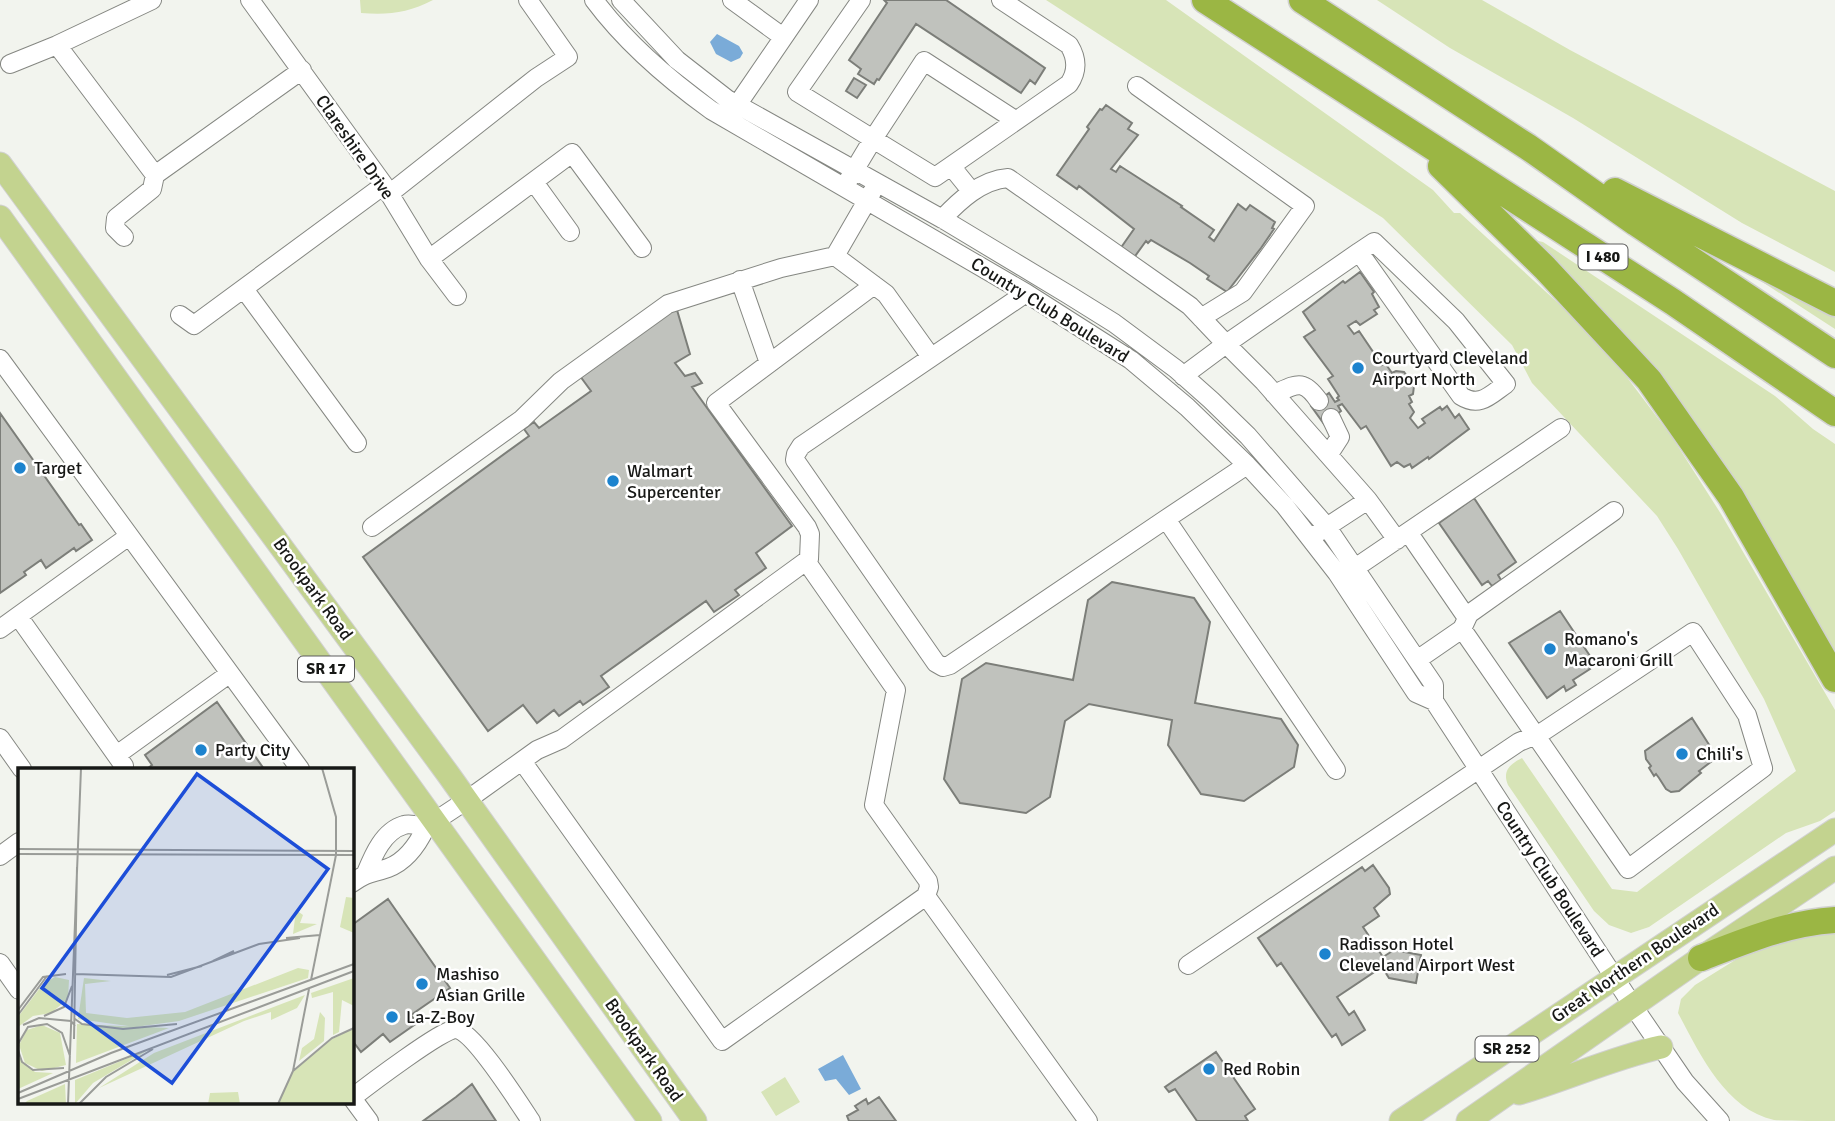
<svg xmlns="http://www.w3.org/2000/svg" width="1835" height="1121" font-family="Signika,sans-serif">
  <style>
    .green { fill: #d7e4b7 }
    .water { fill: #7aabd8 }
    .building { fill: #c0c2bd; stroke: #7c7e79; stroke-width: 2 }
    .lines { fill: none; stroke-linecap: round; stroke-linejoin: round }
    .minor-casing { stroke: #858782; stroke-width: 20 }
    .major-casing { stroke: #d1d1d0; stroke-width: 25 }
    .highway-casing { stroke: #d1d1d0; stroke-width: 29 }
    .minor { stroke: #fff; stroke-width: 18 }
    .major { stroke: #c3d38f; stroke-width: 23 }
    .highway { stroke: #9bb644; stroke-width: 26 }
    .poi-dot { fill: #1c83ce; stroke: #fff; stroke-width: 2.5 }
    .labels { text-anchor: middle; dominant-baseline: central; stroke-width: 5; stroke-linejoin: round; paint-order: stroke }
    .shield { fill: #fff; stroke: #5d5d5c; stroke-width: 2 }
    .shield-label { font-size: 16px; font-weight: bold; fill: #171816 }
    .street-label { font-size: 18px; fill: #171816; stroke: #fff }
    .poi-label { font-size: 18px; fill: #171816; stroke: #fff; text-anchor: start }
    .inset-road { fill: none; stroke: #9a9c98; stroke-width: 2 }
    .view { fill: #1d4ed8; fill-opacity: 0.15; stroke: #1d4ed8; stroke-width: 3.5 }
    .inset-edge { fill: none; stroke: #171816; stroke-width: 3.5 }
  </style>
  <rect width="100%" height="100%" fill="#f2f4ee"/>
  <!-- green -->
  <path class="green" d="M360 0H433C408 13 389 15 361 13Z
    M1046 0H1166L1433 190 1454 213H1460L1569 313 1626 376 1672 437 1721 514 1835 710V811L1820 821 1786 833 1649 927 1631 933 1609 925 1594 911 1508 785C1502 771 1510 764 1522 758L1612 889 1637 892 1796 771 1764 699 1678 549 1657 516 1532 383 1512 345 1383 218Z
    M1377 0H1482L1570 50 1835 191V272L1742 223 1573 118 1450 48Z
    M1528 239 1543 242 1775 396 1813 429 1835 444V662L1783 568Z
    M1733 263 1835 314V329Z
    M1835 925V1121C1816 1121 1793 1121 1774 1120 1725 1109 1700 1054 1678 1013L1681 999 1695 985 1761 944Z
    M785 1077 800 1102 776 1116 761 1092Z"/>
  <!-- water -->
  <path class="water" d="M717 34 739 46 743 53 740 58 731 62 716 54 710 42Z
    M843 1055 861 1089 849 1095 836 1079 825 1081 818 1069Z"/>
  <!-- building -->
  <path class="building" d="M884 0H946L1045 68 1035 84 1030 80 1021 93 916 24 879 80 877 79 874 84 858 74 861 69 849 60 887 3Z
    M854 78 866 85 857 98 846 91Z
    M1106 105 1132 123 1128 129 1138 135 1111 169 1116 172 1120 166 1182 206 1181 207 1214 230 1209 237 1214 241 1238 204 1246 210 1250 205 1275 222 1272 228 1274 229 1261 248 1227 292 1207 279 1209 276 1190 263 1151 240 1148 243 1146 241 1133 259 1120 249 1134 229 1079 186 1077 189 1057 175 1089 129 1087 127 1100 109 1102 110Z
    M1360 272 1374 292 1372 294 1379 307 1374 310 1377 314 1360 325 1356 321 1348 326 1354 334 1359 331 1382 365 1385 363 1392 373 1396 371 1404 372 1414 386 1413 394 1409 396 1412 402 1409 404 1414 412 1410 418 1418 428 1425 423 1422 419 1440 407 1442 410 1447 406 1455 418 1459 414 1469 429 1429 459 1428 457 1412 468 1410 464 1404 467 1397 462 1391 466 1366 426 1361 429 1342 404 1338 406 1341 411 1324 424 1311 406 1329 393 1335 402 1339 400 1337 398 1339 396 1328 379 1333 376 1304 337 1315 330 1303 312 1343 281 1345 283Z
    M677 310 690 354 675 363 685 376 695 373 702 383 692 387 792 526 756 553 766 568 735 590 739 595 714 612 706 601 601 676 609 687 583 705 580 701 559 716 554 710 537 723 523 705 488 731 363 557 529 436 524 429 534 422 539 428 591 391 580 376 667 312Z
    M0 413 79 525 81 524 92 540 76 551 74 548 46 568 41 560 24 572 26 575 0 593Z
    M1474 498 1516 562 1498 575 1501 580 1492 586 1488 581 1482 585 1439 523Z
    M1112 582 1194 598 1210 622 1195 703 1281 719 1298 745 1294 767 1244 801 1201 794 1168 745 1172 720 1089 704 1065 721 1050 797 1026 813 960 803 944 779 962 679 986 663 1073 680 1088 600Z
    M1560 611 1592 659 1586 663 1590 669 1573 680 1576 685 1566 691 1564 686 1547 698 1509 643Z
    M217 702 264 769H147L152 765 145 755Z
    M1692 718 1715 754 1710 758 1712 761 1699 771 1701 773 1679 791 1671 792 1666 789 1659 778 1656 774 1654 776 1649 768 1651 766 1646 759 1645 751Z
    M1373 865 1389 888 1390 894 1374 908 1379 916 1363 927 1383 957 1394 950 1421 955 1416 983 1389 978 1382 967 1337 997 1349 1015 1354 1011 1365 1030 1342 1045 1336 1034 1332 1037 1281 963 1277 966 1258 938 1362 867 1365 871Z
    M388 899 450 988 411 1015 417 1023 390 1042 383 1034 361 1052 352 1040V925Z
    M1216 1052 1255 1109 1245 1116 1248 1121H1197L1175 1089 1169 1092 1165 1087Z
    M472 1084 496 1121H423L456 1097Z
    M879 1097 896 1121H849L847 1116 858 1110 855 1106 866 1099 868 1104Z"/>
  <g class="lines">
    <!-- minor casing -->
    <g class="minor-casing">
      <path id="minor" d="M250 0 384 185 429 259 457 296
        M594 0C626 43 668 79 711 110L1026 293 1131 360 1187 407 1247 465 1285 506 1337 573 1416 693 1434 701
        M621 0 677 60 727 99 946 221 1069 295 1114 323 1176 369 1211 400 1248 436 1327 527 1434 685V701L1633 1006 1685 1082 1720 1121
        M732 0 783 37
        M861 0 797 92 873 139 924 61 1015 120
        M57 45 155 175 302 70
        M10 64 57 45 152 0
        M1137 86 1305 206 1243 292 1201 318
        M731 114 809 0
        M951 166 1069 84C1078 71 1077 58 1069 45L1001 0
        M849 179 873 139 935 177 951 166 972 192
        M534 182 570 232
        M872 192 835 256 886 294 931 357
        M389 194 536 78 568 57 528 0
        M942 219C959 201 981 180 1008 178L1176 296 1190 306 1226 344 1359 252 1461 396C1480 408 1490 395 1506 384L1456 321 1374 242 1359 252
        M124 237 115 228 116 218 152 189 155 175
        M429 259 572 153 642 248
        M740 280 769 363
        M244 289 357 443
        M1026 293 801 446 796 454 795 460 936 663 943 667 950 665 1166 519
        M180 315 194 325 384 185
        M0 359 300 769
        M1183 376 1226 344 1264 382 1368 500
        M1274 394C1297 384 1303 378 1319 401
        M1329 454 1340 437 1331 418
        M1247 465 1166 519 1336 770
        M372 527 522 419 561 381 668 304 781 268 835 256
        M1319 532 1368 500 1397 540
        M1408 532 1467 618
        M806 561 896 690 874 805 928 881 929 887 926 896
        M1355 568 1561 428
        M0 629 18 616
        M1462 629 1469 614 1614 511
        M0 738 22 769
        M118 754 229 674
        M522 761 722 1041 926 896 1088 1121
        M124 766 18 616 129 536
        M426 827 467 800 537 750 562 739 809 559 810 534 807 527 716 403 874 285
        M0 856 19 842
        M352 883C369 871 371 874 388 868 407 861 418 844 426 827 419 826 410 823 404 825 383 831 373 856 366 873
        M0 963 19 990
        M1188 965 1519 742 1541 733 1693 632 1747 715 1763 768 1628 869 1462 629 1417 660
        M369 1121 352 1098C366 1087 445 1027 456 1029 474 1032 519 1103 531 1121"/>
    </g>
    <!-- major casing -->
    <g class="major-casing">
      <path id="major" d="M0 164 448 774 695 1121
        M0 217 650 1121
        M1519 1093C1567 1079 1612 1058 1661 1047
        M1401 1121 1835 830
        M1468 1121 1701 958 1835 868"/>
    </g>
    <!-- highway casing -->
    <g class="highway-casing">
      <path id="highway" d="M1205 0 1673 302 1835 413
        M1302 0 1528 147 1636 223 1835 355
        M1441 166 1545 268 1649 380 1731 497 1835 679
        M1615 191 1835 303
        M1701 958C1745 941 1787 923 1835 920"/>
    </g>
    <!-- minor -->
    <use href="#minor" class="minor"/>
    <!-- major -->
    <use href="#major" class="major"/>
    <!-- highway -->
    <use href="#highway" class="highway"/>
  </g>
  <!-- markers -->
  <g class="poi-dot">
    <circle cx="1358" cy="368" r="7"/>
    <circle cx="20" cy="468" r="7"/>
    <circle cx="613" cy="481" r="7"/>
    <circle cx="1550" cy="649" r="7"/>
    <circle cx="201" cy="750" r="7"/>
    <circle cx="1682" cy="754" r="7"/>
    <circle cx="1325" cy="954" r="7"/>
    <circle cx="422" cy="984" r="7"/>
    <circle cx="392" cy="1017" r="7"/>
    <circle cx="1209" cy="1069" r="7"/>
  </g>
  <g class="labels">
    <!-- shield labels -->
    <g class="shield">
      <rect x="1578.5" y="244.5" width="49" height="25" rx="5"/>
      <rect x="298" y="656.5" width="56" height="25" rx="5"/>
      <rect x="1475.5" y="1036.5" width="63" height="25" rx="5"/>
    </g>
    <g class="shield-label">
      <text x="1603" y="257">I 480</text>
      <text x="326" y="669">SR 17</text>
      <text x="1507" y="1049">SR 252</text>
    </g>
    <!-- street labels -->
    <g class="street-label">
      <text transform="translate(355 147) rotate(55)">Clareshire Drive</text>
      <text transform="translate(1050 310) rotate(32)">Country Club Boulevard</text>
      <text transform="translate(313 589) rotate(54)">Brookpark Road</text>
      <text transform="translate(1550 879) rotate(57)">Country Club Boulevard</text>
      <text transform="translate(1635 963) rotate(-34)">Great Northern Boulevard</text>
      <text transform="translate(644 1050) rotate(55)">Brookpark Road</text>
    </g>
    <!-- poi labels -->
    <g class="poi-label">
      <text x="1372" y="358">Courtyard Cleveland<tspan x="1372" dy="21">Airport North</tspan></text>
      <text x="34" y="468">Target</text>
      <text x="627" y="471">Walmart<tspan x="627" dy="21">Supercenter</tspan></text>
      <text x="1564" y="639">Romano's<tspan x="1564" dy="21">Macaroni Grill</tspan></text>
      <text x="215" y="750">Party City</text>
      <text x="1696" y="754">Chili's</text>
      <text x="1339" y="944">Radisson Hotel<tspan x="1339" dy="21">Cleveland Airport West</tspan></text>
      <text x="436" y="974">Mashiso<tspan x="436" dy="21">Asian Grille</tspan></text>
      <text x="406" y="1017">La-Z-Boy</text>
      <text x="1223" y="1069">Red Robin</text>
    </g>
  </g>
  <!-- overview -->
  <g transform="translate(18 768)">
    <rect width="336" height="336" fill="#f2f4ee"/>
    <path d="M328 129 336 130V165L322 159ZM278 142 285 147 282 155 299 156 275 166ZM280 200 291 202 290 210 161 253 117 259 60 251 66 210 93 213 67 216 68 245 109 250 167 244ZM37 209 51 212 50 231 33 245 15 248 0 259V249L25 216ZM336 210V238L324 232 321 264 315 267V224L294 230 293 225ZM287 227 279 240 253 252V244L226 253 81 320 136 285ZM302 244 307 250 306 273 281 293 284 280 296 271ZM59 256 151 260 58 295ZM24 257 42 265 48 297 24 303 7 295 1 277 9 262ZM336 260V336H260L274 304 314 271ZM132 281 75 315 57 336V312ZM0 289 17 304 35 305 0 321ZM47 316 48 336H6L9 333ZM220 324 222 336H190L192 325Z" fill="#d7e4b7"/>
    <path class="inset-road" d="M0 81 336 83M0 86 336 87M268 170 302 167M195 193 216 183M57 206 153 209 241 176 282 170M149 207 184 198M293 212 318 87V49L304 0M0 242 25 209 48 206M0 247 29 208M26 248 46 239 54 218M57 251 64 256 105 261 159 256M5 257 21 250 53 253 57 258M56 271 59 99M0 276 10 259 29 256 44 265 52 288M0 282 4 294 15 302 46 300M275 303 314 270 336 260M0 325 93 285 336 196M0 331 336 203M50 336 63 0M61 336 88 309 135 281M260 336 275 303 291 221"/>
    <path class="view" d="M179 6 310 101 154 315 24 220Z"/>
    <rect width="336" height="336" class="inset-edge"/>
  </g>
</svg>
